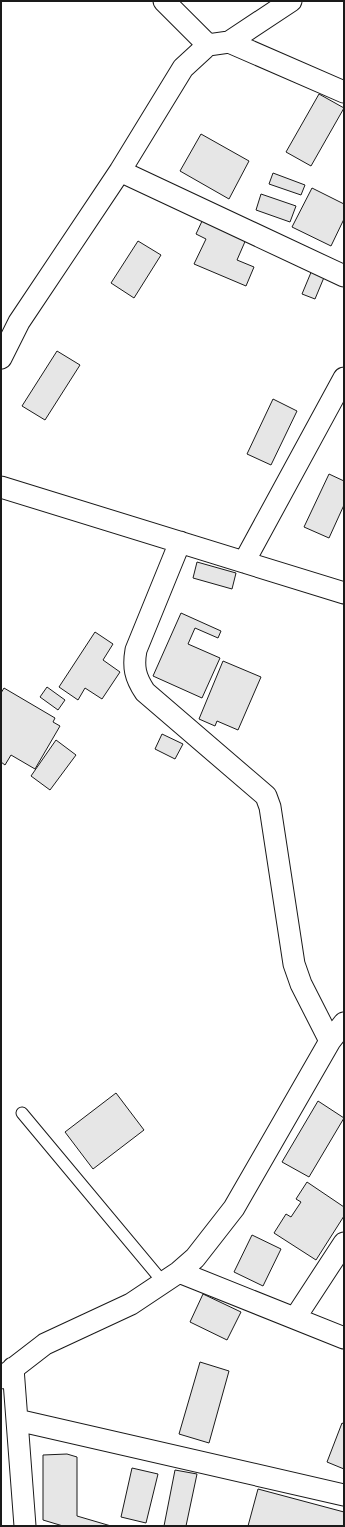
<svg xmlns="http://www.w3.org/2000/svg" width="345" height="1527" font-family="'Source Sans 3',sans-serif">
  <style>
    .building { fill: #e6e6e6; stroke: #1a1a1a }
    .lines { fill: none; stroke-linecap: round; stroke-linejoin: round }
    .service-casing { stroke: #1a1a1a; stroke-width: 13 }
    .minor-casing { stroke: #1a1a1a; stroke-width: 23 }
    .service { stroke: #fff; stroke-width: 11 }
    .minor { stroke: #fff; stroke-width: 21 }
  </style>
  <rect width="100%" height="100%" fill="#fff"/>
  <!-- building -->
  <path class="building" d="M319 94 344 108 311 166 286 152Z
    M201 134 249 161 229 199 180 171Z
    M273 173 305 185 301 195 269 184Z
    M312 188 344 204V219L331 246 292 227Z
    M261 194 296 206 290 222 256 210Z
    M203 219 247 237 237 260 254 267 246 286 194 264 206 239 196 234Z
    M138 241 161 255 134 298 111 283Z
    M312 270 325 275 315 299 302 294Z
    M57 351 80 365 45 420 22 406Z
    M273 399 297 411 271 465 247 454Z
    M329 474 344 481V505L329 538 304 527Z
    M197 562 236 573 232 589 193 578Z
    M181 613 221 631 218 638 195 628 188 644 220 658 202 698 153 676Z
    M95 632 113 644 103 660 120 672 102 699 85 688 78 700 59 687Z
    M223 661 261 677 238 730 217 721 215 726 199 719Z
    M47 687 65 700 58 710 40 697Z
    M4 688 55 718 53 722 60 726 35 769 11 755 5 765 1 762V693Z
    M162 734 183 744 175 759 155 749Z
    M56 740 76 755 50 790 31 776Z
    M116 1093 144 1130 93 1169 65 1132Z
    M318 1101 344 1118 309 1177 282 1162Z
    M307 1182 344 1207V1216L316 1260 274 1233 286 1214 291 1217 301 1202 296 1199Z
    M252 1235 281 1249 263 1286 234 1272Z
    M203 1294 241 1312 227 1340 190 1322Z
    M200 1362 229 1371 209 1443 179 1434Z
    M342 1423 344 1424V1469L327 1462Z
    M67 1454 77 1457V1516L111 1526H63L43 1520V1455Z
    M132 1468 158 1474 146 1523 121 1517Z
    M175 1470 197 1474 186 1526H164Z
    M258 1489 344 1512V1526H248Z"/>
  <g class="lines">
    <!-- service casing -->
    <g class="service-casing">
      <path id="service" d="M22 1113 163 1282"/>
    </g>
    <!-- minor casing -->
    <g class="minor-casing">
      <path id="minor" d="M164 1 208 45
        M229 42 344 92
        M120 171 344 276
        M1 358 19 322 120 171 183 68 208 45 229 42 291 1
        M1 487 344 593
        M180 542 136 650C133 667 135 677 145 692L266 796 270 807 294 964 301 984 330 1041
        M244 562 344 378
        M179 1272 344 1338
        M295 1318 344 1243
        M13 1368 25 1526
        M1 1378 45 1344 131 1304 179 1272 195 1258 234 1208 330 1041 344 1023
        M17 1420 344 1495"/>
    </g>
    <!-- service -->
    <use href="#service" class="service"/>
    <!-- minor -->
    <use href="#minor" class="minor"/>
  </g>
  <!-- border -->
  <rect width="345" height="1527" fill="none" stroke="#1a1a1a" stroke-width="4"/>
</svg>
